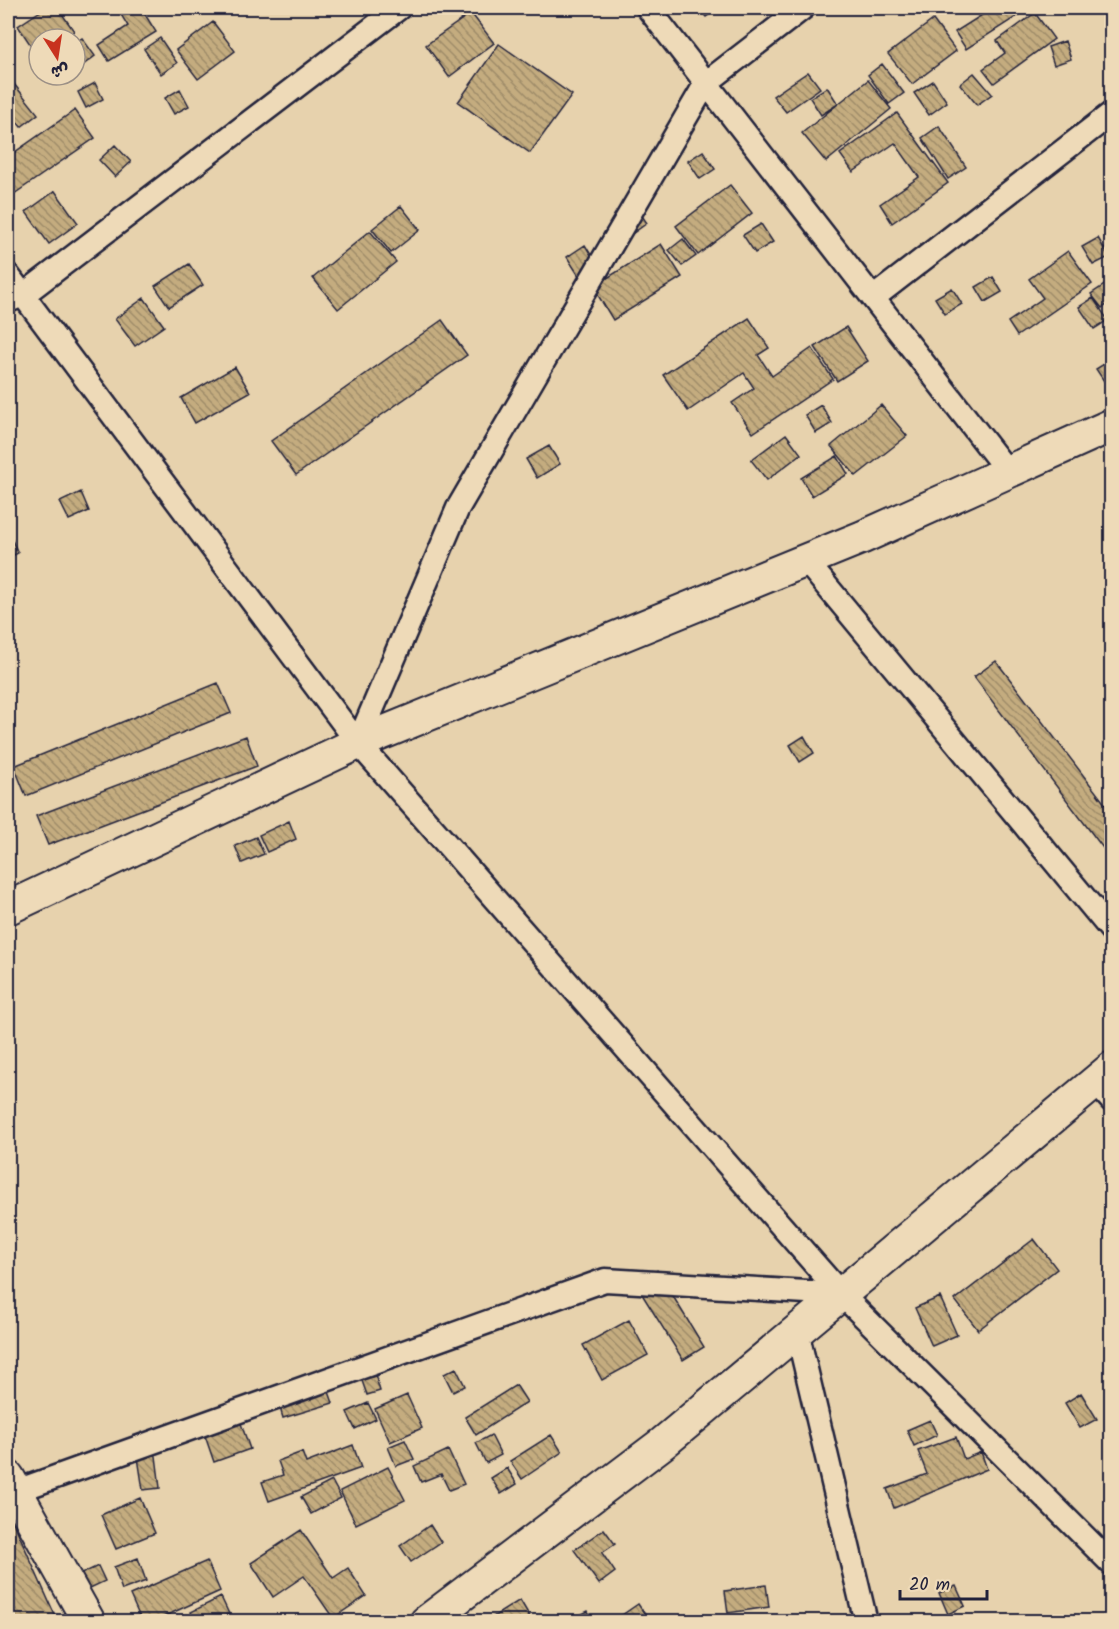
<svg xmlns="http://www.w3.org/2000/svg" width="1119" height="1629" font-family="Kalam,'Playpen Sans Arabic',sans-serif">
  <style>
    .building { fill: url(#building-back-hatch); stroke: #22223b; stroke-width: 1.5 }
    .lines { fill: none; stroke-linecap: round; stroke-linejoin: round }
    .street-casing { stroke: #22223b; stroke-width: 27 }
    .secondary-casing { stroke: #22223b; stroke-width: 36 }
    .street { stroke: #eedab8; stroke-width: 22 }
    .secondary { stroke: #eedab8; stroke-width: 32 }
  </style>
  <defs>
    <pattern id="building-back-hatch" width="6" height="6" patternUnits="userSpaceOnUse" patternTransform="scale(1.5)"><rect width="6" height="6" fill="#c4ac7f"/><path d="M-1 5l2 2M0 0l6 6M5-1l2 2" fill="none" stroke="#9f8c69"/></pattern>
  </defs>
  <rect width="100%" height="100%" fill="#e7d2ad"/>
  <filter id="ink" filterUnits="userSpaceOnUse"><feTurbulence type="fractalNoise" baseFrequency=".0167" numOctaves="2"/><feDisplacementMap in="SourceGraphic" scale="12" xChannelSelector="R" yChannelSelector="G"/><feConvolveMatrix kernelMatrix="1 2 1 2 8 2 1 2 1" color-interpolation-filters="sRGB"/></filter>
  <g filter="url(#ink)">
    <!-- building -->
    <path class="building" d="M45 8H58L74 31 63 39H39L38 56 18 26Z
      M117 8H141L156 32 109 61 99 45 128 26Z
      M699 8H719L706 17Z
      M993 8H1030L966 49 955 32Z
      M471 13 494 43 449 77 426 45Z
      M1035 13 1054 39 994 83 983 69 1005 53 997 41Z
      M933 20 956 51 912 84 888 54Z
      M213 22 235 51 198 79 176 50Z
      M82 38 95 56 75 71V43Z
      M160 38 177 63 161 74 144 49Z
      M1065 41 1071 59 1054 65 1048 47Z
      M499 44 572 95 530 153 458 102Z
      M882 64 904 93 889 104 868 75Z
      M808 72 820 88 786 112 773 96Z
      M974 73 992 94 977 105 960 84Z
      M868 80 891 109 826 162 802 133Z
      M933 81 947 102 929 115 914 93Z
      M95 83 103 99 86 108 78 92Z
      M14 84 38 114 21 127 8 110V89Z
      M827 87 838 104 821 115 810 98Z
      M180 89 189 106 174 114 165 98Z
      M75 110 95 138 14 194 8 185V157Z
      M897 113 948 183 892 223 880 204 919 177 895 143 853 172 840 154Z
      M939 126 966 167 948 179 922 138Z
      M115 145 131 162 115 177 99 160Z
      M703 151 715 169 700 179 688 161Z
      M730 185 752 213 698 255 676 226Z
      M55 191 78 223 49 244 26 212Z
      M401 206 420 230 391 253 372 229Z
      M636 207 647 223 632 234 621 218Z
      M761 224 773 242 755 253 743 235Z
      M370 231 396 262 338 309 313 278Z
      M1098 238 1109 257 1093 265 1082 247Z
      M683 239 696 256 682 266 669 250Z
      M661 244 682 277 613 320 593 287Z
      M585 245 597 265 579 276 567 257Z
      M1068 251 1092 284 1017 336 1008 322 1043 298 1029 279Z
      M189 264 203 285 169 307 155 286Z
      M993 277 1002 292 985 302 976 287Z
      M1112 280V302L1102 308 1091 294Z
      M952 288 962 304 945 314 935 298Z
      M144 298 164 326 135 346 115 319Z
      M1093 298 1108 320 1094 329 1079 307Z
      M749 318 769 348 758 355 772 376 812 348 833 379 753 433 732 403 754 388 744 373 688 411 663 375Z
      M442 320 467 355 296 475 271 441Z
      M846 327 868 361 837 381 815 347Z
      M1112 359V385L1108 387 1096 369Z
      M235 367 250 392 195 423 181 398Z
      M821 405 832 423 816 433 805 415Z
      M881 405 907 436 856 476 831 446Z
      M786 434 801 454 767 480 751 460Z
      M549 446 560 464 537 478 526 459Z
      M837 456 848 474 812 496 801 478Z
      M81 492 89 511 69 520 60 502Z
      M9 534 18 553 8 558V535Z
      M996 661 1112 813V860L974 677Z
      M218 683 231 713 26 796 14 766Z
      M246 736 257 766 48 845 36 816Z
      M804 736 814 753 800 762 790 745Z
      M289 821 296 839 267 852 259 835Z
      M256 837 264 854 242 863 235 846Z
      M1034 1239 1057 1269 978 1330 955 1300Z
      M657 1270 704 1347 683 1360 635 1283Z
      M940 1297 957 1335 932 1346 915 1308Z
      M629 1320 648 1355 602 1380 583 1345Z
      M456 1368 465 1386 453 1392 444 1374Z
      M374 1371 380 1391 367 1395 360 1375Z
      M516 1385 527 1402 476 1435 465 1417Z
      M327 1386 333 1403 283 1418 278 1401Z
      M1081 1393 1097 1419 1080 1428 1065 1403Z
      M407 1395 422 1428 390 1442 375 1409Z
      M368 1403 376 1419 355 1429 347 1412Z
      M238 1415 250 1449 214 1462 202 1427Z
      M930 1420 937 1435 914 1446 907 1430Z
      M491 1435 501 1455 486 1463 476 1443Z
      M551 1435 562 1452 522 1479 510 1461Z
      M956 1437 964 1459 981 1452 987 1469 894 1508 887 1489 927 1474 918 1451Z
      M405 1440 414 1459 396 1466 388 1447Z
      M353 1445 361 1468 269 1501 262 1482 283 1475 278 1461 302 1452 306 1463Z
      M155 1448 160 1488 143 1490 137 1451Z
      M448 1450 464 1484 449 1490 441 1474 421 1482 414 1466Z
      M388 1467 405 1500 356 1524 340 1491Z
      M507 1468 517 1484 501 1494 491 1478Z
      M332 1481 341 1498 311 1514 301 1497Z
      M140 1498 155 1533 116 1549 101 1515Z
      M8 1510 58 1622H8Z
      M430 1525 441 1542 411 1562 400 1546Z
      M604 1529 615 1544 602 1553 615 1572 599 1584 574 1550Z
      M301 1530 333 1578 348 1568 366 1596 333 1618 304 1576 273 1597 251 1563Z
      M138 1558 146 1581 122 1590 114 1567Z
      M207 1561 220 1591 152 1622H142L130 1595Z
      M98 1566 105 1581 88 1589 81 1574Z
      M766 1585 769 1607 728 1613 725 1591Z
      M956 1586 965 1606 948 1614 939 1593Z
      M221 1597 229 1614 214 1622H196L191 1612Z
      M520 1600 533 1622H485Z
      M638 1604 650 1622H612Z
      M588 1611 593 1622H566Z"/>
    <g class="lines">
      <!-- street casing -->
      <g class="street-casing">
        <path id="street" d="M648 8 1008 472
          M8 275 358 743 841 1294 605 1280 8 1494
          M873 298 1112 113
          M8 301 23 295 399 8
          M806 561 1112 931
          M358 743 458 508 706 83 803 8
          M1095 1082 1112 1101
          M841 1294 1112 1564
          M797 1331 866 1622"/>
      </g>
      <!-- secondary casing -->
      <g class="secondary-casing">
        <path id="secondary" d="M8 908 358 743 863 537 1112 425
          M8 1477 89 1622
          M426 1622 663 1443 1112 1068"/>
      </g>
      <!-- street -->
      <use href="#street" class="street"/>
      <!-- secondary -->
      <use href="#secondary" class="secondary"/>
    </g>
  </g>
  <!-- margin -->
  <rect width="1119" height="1629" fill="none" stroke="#eedab8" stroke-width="30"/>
  <rect x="15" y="15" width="1089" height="1599" fill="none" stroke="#22223b" stroke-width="2" filter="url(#ink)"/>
  <!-- north arrow -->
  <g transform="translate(57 57) rotate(168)"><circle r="28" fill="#eedab8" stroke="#9c9086" stroke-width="1.5"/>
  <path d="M0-4.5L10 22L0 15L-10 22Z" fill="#c8321e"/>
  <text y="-9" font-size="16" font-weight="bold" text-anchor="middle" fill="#22223b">ش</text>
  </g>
  <!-- scale -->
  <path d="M900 1590v9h87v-9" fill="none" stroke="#22223b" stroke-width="3"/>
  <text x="909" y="1590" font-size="18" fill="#22223b" stroke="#eedab8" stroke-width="4.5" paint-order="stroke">20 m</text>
</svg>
